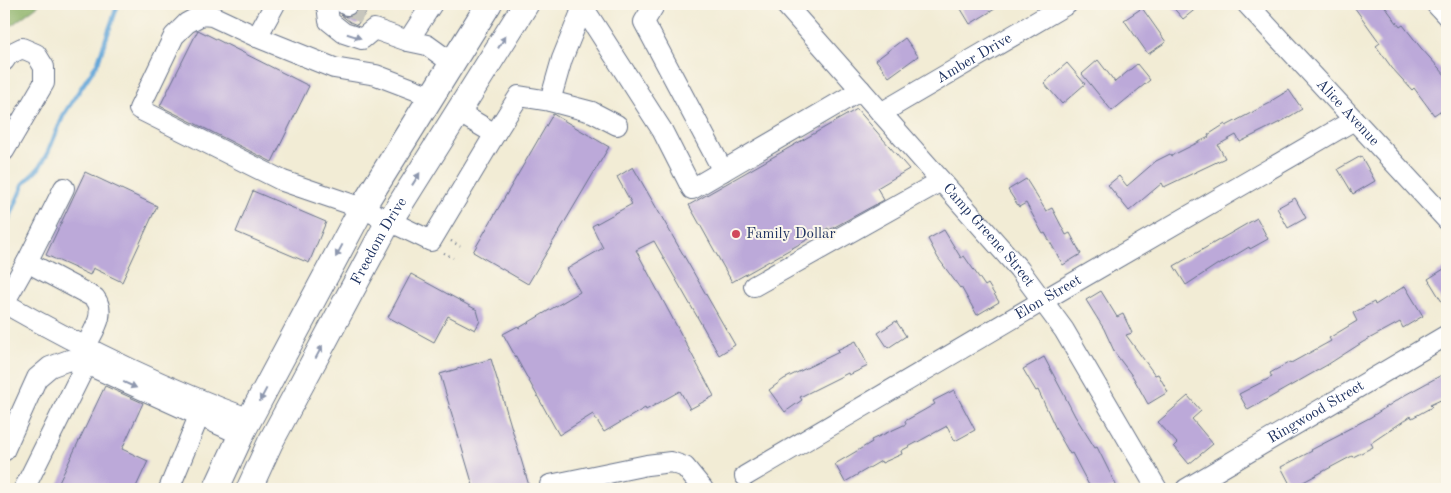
<svg xmlns="http://www.w3.org/2000/svg" width="1451" height="493" font-family="'Old Standard TT',serif">
  <style>
    .forest { fill: #8cb267; stroke: #547062 }
    .lines { fill: none; stroke-linecap: round; stroke-linejoin: round }
    .stream { stroke: #65a7d9; stroke-width: 4.5 }
    .building { fill: #bca9d9 }
    .minor-tunnel { stroke: #c7c6bd; stroke-width: 20; stroke-dasharray: 20 10; stroke-linecap: butt }
    .minor-casing { stroke: #667188; stroke-width: 22 }
    .major-casing { stroke: #667188; stroke-width: 27 }
    .path { stroke: #667188; stroke-width: 2.5; stroke-dasharray: 1 4; stroke-linecap: butt }
    .minor { stroke: #fff; stroke-width: 20 }
    .major { stroke: #fff; stroke-width: 25 }
    .oneway { fill: #8d97ae }
    .poi-dot { fill: #d1495b; stroke: #fbf7ec; stroke-width: 2 }
    .labels { text-anchor: middle; dominant-baseline: central; stroke-width: 4; stroke-linejoin: round; paint-order: stroke }
    .street-label { font-size: 15px; fill: #1b2f5e; stroke: #fbf7ec }
    .poi-label { font-size: 15px; fill: #1b2f5e; stroke: #fbf7ec; text-anchor: start }
  </style>
  <rect width="100%" height="100%" fill="#fbf7ec"/>
  <filter id="ink" filterUnits="userSpaceOnUse"><feTurbulence type="fractalNoise" baseFrequency=".02" numOctaves="2"/><feDisplacementMap in="SourceGraphic" scale="10" xChannelSelector="R" yChannelSelector="G"/><feConvolveMatrix kernelMatrix="1 2 1 2 8 2 1 2 1" color-interpolation-filters="sRGB"/></filter>
  <filter id="wash" filterUnits="userSpaceOnUse"><feTurbulence type="fractalNoise" baseFrequency=".0096" numOctaves="4" result="noise"/><feDisplacementMap in="SourceGraphic" scale="20" xChannelSelector="R" yChannelSelector="G"/><feGaussianBlur stdDeviation="1.12" result="paint"/><feColorMatrix in="noise" values="0 0 0 0 0 0 0 0 0 0 0 0 0 0 0 0 0 1.4 0 .05"/><feComposite in="paint" operator="in"/></filter>
  <g filter="url(#wash)">
    <rect width="100%" height="100%" fill="#f2ecd5"/>
    <!-- forest -->
    <path class="forest" d="M4 4H40L4 31Z"/>
    <g class="lines">
      <!-- stream -->
      <path class="stream" d="M4 231 24 183 39 168 48 152 64 114 98 62 118 4"/>
    </g>
    <g id="blocks">
      <!-- building -->
      <path class="building" d="M359 4H372L357 25 350 22 341 15 347 17 353 15 357 11Z
        M958 4H1003L970 24Z
        M1170 4H1202L1183 19Z
        M1352 4H1383L1400 27 1403 25 1421 48 1447 77V119L1440 111 1434 115 1414 88 1412 90 1392 68 1376 46 1380 43Z
        M1142 8 1166 42 1148 54 1124 20Z
        M198 30 309 86 272 162 160 106Z
        M905 38 918 56 889 77 876 60Z
        M1098 60 1115 82 1137 64 1150 80 1112 111 1082 74Z
        M1067 63 1085 84 1062 104 1044 83Z
        M1289 90 1302 109 1284 120 1240 142 1236 135 1218 145 1225 158 1164 187 1162 183 1129 211 1108 185 1119 176 1127 186 1156 161 1170 154 1171 156 1209 137 1208 135 1225 124 1226 126 1272 102 1271 101Z
        M857 109 909 169 877 188 884 200 829 230 828 228 732 282 689 205Z
        M553 114 609 147 528 284 473 252Z
        M1361 156 1375 181 1353 194 1338 169Z
        M633 167 735 345 719 355 654 241 636 250 714 396 690 409 680 391 646 410 645 408 604 432 593 414 559 435 503 334 518 326 519 328 580 292 567 269 603 248 592 226 632 204 617 177Z
        M85 172 157 206 122 282 93 268 90 275 46 255Z
        M1026 179 1046 211 1052 208 1066 235 1070 233 1081 254 1063 265 1045 233 1043 234 1026 203 1019 207 1008 190Z
        M253 191 326 222 309 263 236 232Z
        M1295 198 1306 218 1288 228 1277 208Z
        M1257 218 1268 239 1250 249 1249 247 1219 265 1218 264 1186 285 1174 266Z
        M944 230 961 258 964 256 985 286 988 284 999 302 977 315 961 287 960 288 938 258 928 239Z
        M1447 267V310L1428 279Z
        M411 274 477 310 480 321 475 330 448 316 434 342 388 317Z
        M1405 286 1423 316 1403 328 1400 322 1363 342 1327 365 1248 410 1239 394 1272 377 1270 373 1290 362 1291 363 1331 341 1329 338 1357 321 1353 313 1374 302 1375 305Z
        M1101 291 1117 317 1123 314 1132 333 1126 335 1155 375 1158 374 1168 392 1148 404 1133 377 1115 353 1104 329 1086 300Z
        M896 321 906 336 888 348 878 333Z
        M856 341 868 366 849 375 848 373 800 397 802 400 785 412 769 390 784 379 839 352 837 350Z
        M1044 357 1061 389 1075 416 1095 448 1097 447 1118 489H1091L1072 453 1070 454 1058 433 1038 390 1036 391 1023 369Z
        M491 359 530 489H474L440 374Z
        M1447 372V397L1430 405 1432 407 1412 418 1411 416 1371 443 1373 447 1353 457 1352 456 1292 488 1281 467 1312 451 1311 450 1342 434 1341 433 1371 417 1405 395Z
        M105 386 143 403 122 449 148 461 135 489H56Z
        M954 390 975 430 955 441 947 426 901 451 902 454 882 463 881 461 845 482 835 464 872 442 871 440 906 424 905 421 935 404 933 401Z
        M1188 396 1201 411 1192 419 1213 444 1189 464 1174 446 1177 443 1158 422Z"/>
    </g>
  </g>
  <g filter="url(#ink)">
    <use href="#blocks" fill-opacity="0" stroke="#667188" stroke-width="1"/>
    <g class="lines">
      <!-- minor-tunnel -->
      <path class="minor-tunnel" d="M347 5 365 14"/>
      <!-- minor casing -->
      <g class="minor-casing">
        <g id="minor">
          <path d="M325 4 327 5 329 21 344 33 362 39 374 29 408 41 427 45 452 63"/>
          <path d="M345 4 347 5"/>
          <path d="M585 4 583 7 662 130 692 189 861 90"/>
          <path d="M655 4 644 22 723 171"/>
          <path id="s1" d="M785 4 1019 269 1064 330 1157 489"/>
          <path id="s2" d="M1247 4 1447 220"/>
          <path d="M1436 4 1447 16"/>
          <path d="M257 37 275 4"/>
          <path d="M408 41 432 4"/>
          <path d="M4 61 8 55 22 48 36 54 44 67V83L4 151"/>
          <path d="M431 96 376 75 334 68 257 37 212 16 202 15 187 23 174 36 139 109 283 181 362 208 431 241 495 134 458 112"/>
          <path d="M550 101 562 59 583 7 578 4"/>
          <path id="s3" d="M881 113 1067 4"/>
          <path d="M495 134 519 96 550 101 592 112 617 125"/>
          <path d="M64 188 27 262 4 303C83 348 165 388 250 419"/>
          <path d="M27 262 95 298C107 314 93 331 86 346"/>
          <path d="M754 286 941 181"/>
          <path d="M4 451 37 378 50 367 69 360 86 364 242 435"/>
          <path id="s4" d="M745 476 1056 293 1354 120"/>
          <path d="M24 489 86 364"/>
          <path d="M169 489 199 416"/>
          <path d="M551 489 550 485 647 465 671 462 685 467 703 489"/>
          <path id="s5" d="M1186 489 1447 335"/>
        </g>
      </g>
      <!-- major casing -->
      <g class="major-casing">
        <g id="major">
          <path d="M216 489 243 431 362 208 489 4"/>
          <path id="s6" d="M249 489 270 443 384 230 526 4"/>
        </g>
      </g>
      <!-- path -->
      <path class="path" d="M451 241 460 246
        M444 253 453 258"/>
      <!-- minor -->
      <use href="#minor" class="minor"/>
      <!-- major -->
      <use href="#major" class="major"/>
    </g>
    <!-- one-way arrows -->
    <defs><path id="oneway-solid" d="M-6-.8H1V-3.2L6.5 0L1 3.2V.8H-6Z" transform="scale(1.25)"/></defs>
    <g class="oneway">
      <use href="#oneway-solid" transform="translate(354 36) rotate(17)"/>
      <use href="#oneway-solid" transform="translate(502 42) rotate(-58)"/>
      <use href="#oneway-solid" transform="translate(416 179) rotate(-58)"/>
      <use href="#oneway-solid" transform="translate(339 251) rotate(118)"/>
      <use href="#oneway-solid" transform="translate(319 352) rotate(-62)"/>
      <use href="#oneway-solid" transform="translate(130 385) rotate(24)"/>
      <use href="#oneway-solid" transform="translate(263 395) rotate(118)"/>
    </g>
  </g>
  <!-- markers -->
  <circle class="poi-dot" cx="736" cy="234" r="5"/>
  <g class="labels">
    <!-- street labels -->
    <g class="street-label">
      <text stroke="none"><textPath href="#s3" startOffset="108">Amber Drive</textPath></text>
      <text stroke="none"><textPath href="#s2" startOffset="148">Alice Avenue</textPath></text>
      <text stroke="none"><textPath href="#s1" startOffset="308">Camp Greene Street</textPath></text>
      <text stroke="none"><textPath href="#s6" startOffset="280">Freedom Drive</textPath></text>
      <text stroke="none"><textPath href="#s4" startOffset="352">Elon Street</textPath></text>
      <text stroke="none"><textPath href="#s5" startOffset="151">Ringwood Street</textPath></text>
    </g>
    <!-- poi labels -->
    <g class="poi-label">
      <text x="746" y="234">Family Dollar</text>
    </g>
  </g>
  <!-- margin -->
  <rect width="1451" height="493" fill="none" stroke="#fbf7ec" stroke-width="20"/>
</svg>
